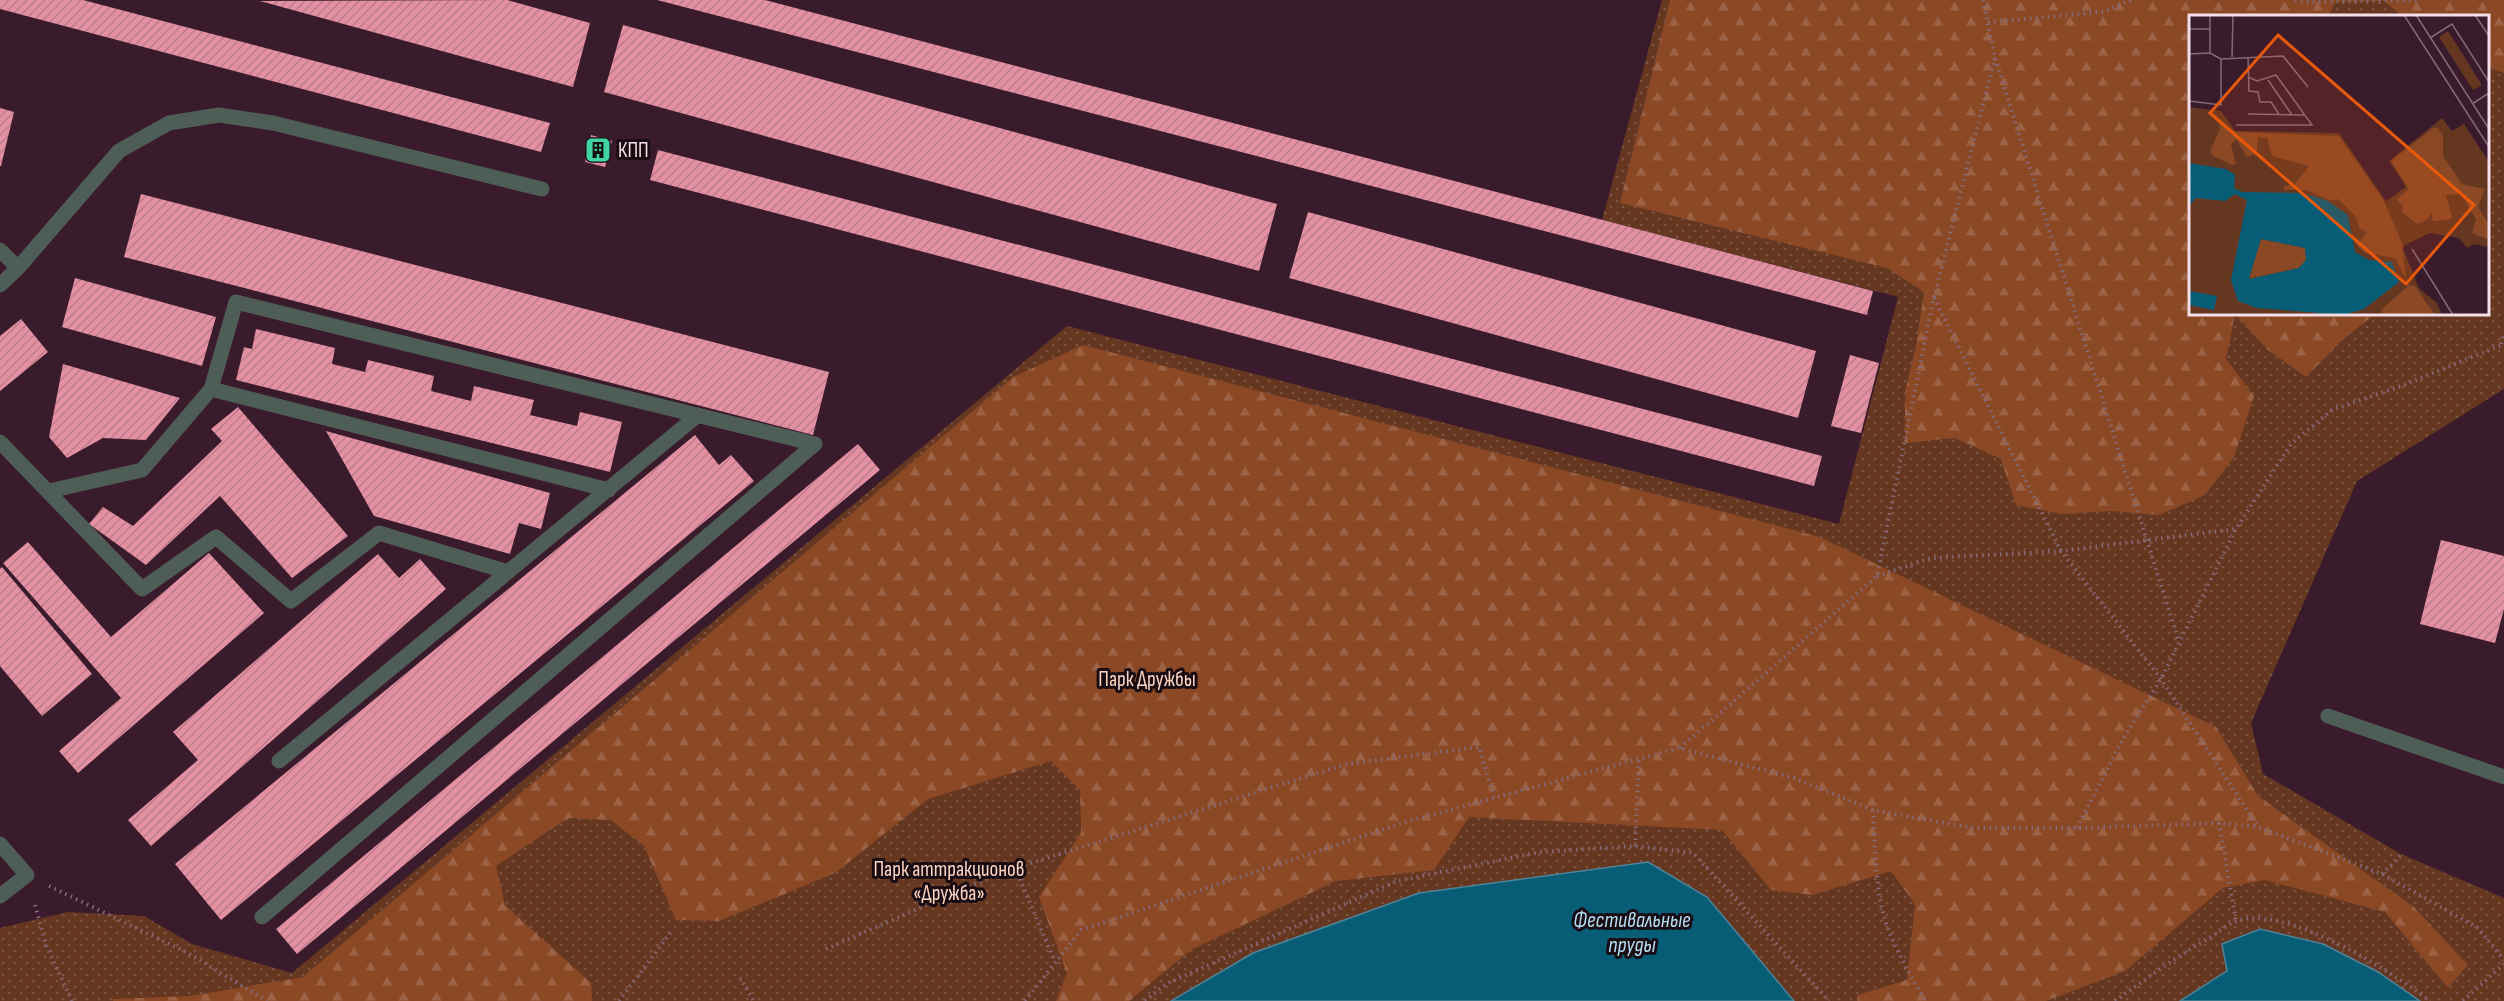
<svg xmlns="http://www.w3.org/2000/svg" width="2504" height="1001" font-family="'Sofia Sans Condensed',sans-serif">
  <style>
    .green { fill: url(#green-dots); fill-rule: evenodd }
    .forest { fill: url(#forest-firs) }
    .water { fill: #075c76; stroke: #4e8398; stroke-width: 1.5 }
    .building { fill: url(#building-hatch) }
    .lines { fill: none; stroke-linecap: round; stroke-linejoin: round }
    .path { stroke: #866b7a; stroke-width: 4; stroke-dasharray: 1.5 4.5; stroke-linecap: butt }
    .service { stroke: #4e5e57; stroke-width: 15 }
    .labels { text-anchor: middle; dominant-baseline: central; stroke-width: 6; stroke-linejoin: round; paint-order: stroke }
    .poi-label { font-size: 21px; fill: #f4dfe9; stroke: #180b12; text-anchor: start }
    .park-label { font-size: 21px; fill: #fed5c2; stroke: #180b12 }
    .water-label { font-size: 22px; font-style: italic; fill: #b2dff2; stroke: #180b12 }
    .inset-road { fill: none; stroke: #846978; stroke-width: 1.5 }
    .view { fill: #e8590c; fill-opacity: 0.15; stroke: #e8590c; stroke-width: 3 }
    .inset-edge { fill: none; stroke: #f4dfe9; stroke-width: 3 }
  </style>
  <defs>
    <pattern id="green-dots" width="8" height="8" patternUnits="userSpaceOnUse" patternTransform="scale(1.5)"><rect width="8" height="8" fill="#653721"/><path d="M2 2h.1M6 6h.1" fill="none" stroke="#7c5441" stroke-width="1.8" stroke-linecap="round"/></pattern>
    <pattern id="forest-firs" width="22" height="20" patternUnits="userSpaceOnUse" patternTransform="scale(1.5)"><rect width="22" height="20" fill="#8b4825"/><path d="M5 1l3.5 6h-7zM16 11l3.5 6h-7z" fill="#9c6245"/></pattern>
    <pattern id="building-hatch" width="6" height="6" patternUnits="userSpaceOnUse" patternTransform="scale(1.5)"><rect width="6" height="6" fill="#e390a2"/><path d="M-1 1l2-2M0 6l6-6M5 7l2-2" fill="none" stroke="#bc7d8b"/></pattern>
  </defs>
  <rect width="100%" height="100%" fill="#391b2c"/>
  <!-- green -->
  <path class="green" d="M1662 0H2504V389L2357 481 2251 723 2263 774 2401 854 2504 898V1001H0V928L68 912 144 916 192 944 292 973 1067 326 1839 524 1898 297 1602 220ZM2190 16H2488V314H2190Z"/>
  <!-- forest -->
  <path class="forest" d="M1670 0H2504V73L2488 67V16H2402L2384 1 2336 2 2328 16H2190V314H2235L2226 359 2254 396 2234 457 2205 495 2159 515 2111 511 2062 514 2016 505 2001 459 1955 438 1905 443V392L1916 346 1924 292 1887 268 1620 203Z
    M2235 314H2375L2341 341 2306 377 2267 349Z
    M1083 345 1820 537 2216 727 2258 796 2414 907 2468 965 2448 988 2385 912 2265 880 2223 888 2125 971 2046 1001H1857L1858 995 1907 980 1915 904 1891 871 1812 895 1771 890 1722 830 1469 817 1434 870 1336 881 1191 950 1129 1001H1056L1067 973 1039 897 1081 833 1080 790 1051 761 928 799 835 873 719 921 676 920 644 846 611 820 568 818 496 866 505 905 591 983 592 1001H113V999L190 996 303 977 1013 377Z"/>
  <!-- water -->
  <path class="water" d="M1648 862 1707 897 1794 1001H1171L1253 953 1419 893Z
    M2260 929 2323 944 2378 972 2420 1001H2180L2227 971 2222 944Z"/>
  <!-- building -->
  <path class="building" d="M0 0H83L550 123 541 152 0 9Z
    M507 0 590 23 573 87 260 1Z
    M657 0H765L1873 291 1867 315Z
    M623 25 1277 204 1259 271 604 92Z
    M0 108 14 112 1 166H0Z
    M591 135 612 141 605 167 585 162Z
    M658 150 1822 456 1814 486 650 180Z
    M141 194 829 372 813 435 124 257Z
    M1308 212 1816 351 1798 418 1289 278Z
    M75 278 216 317 202 366 62 327Z
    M21 319 48 352 0 391V336Z
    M256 329 335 348 332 364 365 372 368 360 434 376 431 391 471 401 474 386 534 400 530 415 577 426 580 412 622 422 610 472 236 380 244 347 252 349Z
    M1850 355 1879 363 1861 433 1831 426Z
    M63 364 180 398 146 440 103 438 67 458 49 437Z
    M238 407 348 536 292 578 220 496 146 565 89 524 103 507 133 526 222 441 211 429Z
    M326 431 550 493 541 529 519 523 510 554 374 516Z
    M695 435 719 465 731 455 754 481 221 920 175 864Z
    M858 444 880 470 297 954 276 929Z
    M2441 540 2504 556V609L2495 643 2420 624Z
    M28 542 111 637 209 553 264 613 78 773 59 751 121 698 3 563Z
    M378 554 399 578 420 559 446 589 151 846 128 820 198 760 173 732Z
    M2 567 92 674 42 716 0 666V569Z"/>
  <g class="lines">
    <!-- path -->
    <path class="path" d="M1983 0 1995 58 2179 642
      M2295 0 2307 2 2420 0
      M1988 22 2104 12 2131 0
      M1934 298 2061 551 2161 679 2258 827
      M2501 344 2504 333
      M1877 576 1931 558 2061 551 2236 529
      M1680 748 1877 576 1934 297 1995 58
      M1873 810C1875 845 1875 883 1884 917 1889 937 1914 984 1926 1001
      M2219 823 2236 921
      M2077 828 2121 742 2161 679 2236 529 2291 444 2332 410 2401 386 2504 344
      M1635 846 1639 758
      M1015 868 1055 962
      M2382 874 2402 854
      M49 886 188 953 267 1001
      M35 905 46 945 72 1001
      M826 949 1002 872 1347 764 1479 747 1494 797
      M740 978 754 1001
      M619 1001 671 932
      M1025 1001 1081 930 1405 822 1679 748 1794 778 1873 810 1973 828H2077L2219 823 2258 827 2382 874 2478 928 2504 960
      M1145 1001 1166 984 1397 881 1540 852 1635 846 1693 853 1829 1001
      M2115 1001C2146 979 2177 956 2211 937 2218 932 2226 926 2234 922 2282 901 2392 972 2430 1001
      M2463 1001 2504 964"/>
    <!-- service -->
    <path class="service" d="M0 250 18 268
      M0 285 18 268 119 151 169 123 219 115 273 123 542 189
      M211 389 609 490
      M0 442 142 589 216 537 291 601 379 533 508 572
      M49 491 142 470 211 389 236 302 815 444 262 917
      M2328 716 2504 777
      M279 761 698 415
      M0 844 27 875 0 896"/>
  </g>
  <!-- icons -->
  <defs>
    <g id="building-square" transform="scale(1.35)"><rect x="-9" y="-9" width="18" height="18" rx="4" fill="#3fd4a2" stroke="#180b12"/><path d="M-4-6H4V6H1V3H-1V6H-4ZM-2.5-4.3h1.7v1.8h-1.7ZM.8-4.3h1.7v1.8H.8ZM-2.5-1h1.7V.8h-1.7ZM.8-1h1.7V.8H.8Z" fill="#111"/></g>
  </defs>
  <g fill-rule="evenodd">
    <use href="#building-square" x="598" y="150"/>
  </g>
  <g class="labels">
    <!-- poi labels -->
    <g class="poi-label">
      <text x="618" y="150">КПП</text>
    </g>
    <!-- park labels -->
    <g class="park-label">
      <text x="1147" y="679">Парк Дружбы</text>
      <text x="949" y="869">Парк аттракционов<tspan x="949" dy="24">«Дружба»</tspan></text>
    </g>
    <!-- water labels -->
    <g class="water-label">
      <text x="1632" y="920">Фестивальные<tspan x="1632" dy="25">пруды</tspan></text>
    </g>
  </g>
  <!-- overview -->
  <g transform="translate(2189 15)">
    <rect width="300" height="300" fill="#391b2c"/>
    <path d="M259 16 293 70 284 75 250 22ZM0 92 32 96 46 116 150 118 197 186 217 172 200 146 253 103 263 116 275 109 300 147V232L285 229 278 233 270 223 241 218 216 230 214 234 230 273 248 288 253 300H0Z" fill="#653721"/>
    <path d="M30 106 46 117 150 121 195 186 213 228 217 264 206 243 177 238 170 233 165 226H172L178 217 170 213 167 202 149 184 142 186 118 175H95V171L106 169 120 151 83 141 78 123 69 122 68 137 61 141H57L48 125 45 126 42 130 47 149 43 150 24 141 21 136 31 114ZM244 113H249L254 121V141L273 169 296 174 289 192 300 209V225L283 218 287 204 272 179 257 180 263 202 259 205 244 206 242 197 239 204 228 209 213 197 214 192 208 184 220 174 202 146ZM72 224 116 233 117 245 110 253 59 264ZM220 270 226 271 246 300H192L193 294Z" fill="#8b4825"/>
    <path d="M0 148 37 154 46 160 45 173 53 177 113 178 139 186 159 200 166 237 180 245 203 247 210 267 175 294 154 300 68 293 49 286 42 265 58 185 46 179 36 186 7 183 0 191ZM72 224 116 233 117 245 110 253 60 264ZM0 276 28 281 25 295 0 290Z" fill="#075c76" fill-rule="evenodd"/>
    <path class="inset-road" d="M215 0 300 132M227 0 300 114M286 0 300 21M0 14H21M241 23 263 9 300 67M0 39 21 38M43 42 44 0M59 43 60 76 69 77 71 87H82L90 99M32 44 94 41 119 72M79 65 103 100M0 86 32 90V44L21 38V0M283 89 300 78M59 99 115 100M47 110H123L87 60 68 66 59 62M223 234 264 300"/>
    <path class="view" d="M89 20 285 190 217 269 21 98Z"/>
    <rect width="300" height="300" class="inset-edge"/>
  </g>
</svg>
